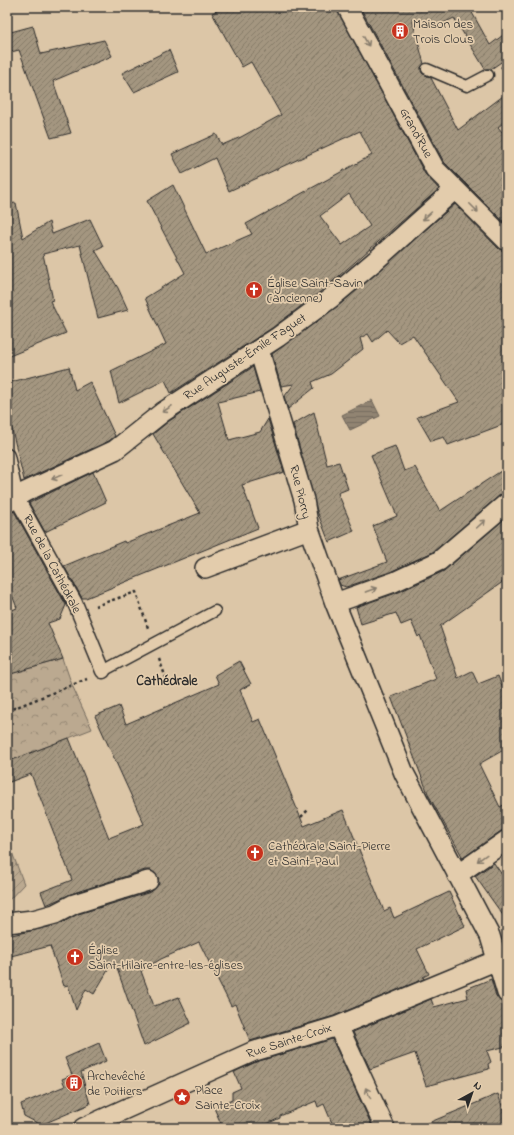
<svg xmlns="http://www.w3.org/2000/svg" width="514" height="1135" font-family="'Indie Flower',sans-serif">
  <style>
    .forest { fill: url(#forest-crowns); stroke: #736a5e }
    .garden { fill: url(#garden-furrows); stroke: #736a5e }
    .water { fill: url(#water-rules); stroke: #686056 }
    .building { fill: url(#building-hatch); stroke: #2b2b2b; fill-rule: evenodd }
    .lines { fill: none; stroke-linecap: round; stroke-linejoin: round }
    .service-casing { stroke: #2b2b2b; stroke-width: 13 }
    .pedestrian-casing { stroke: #2b2b2b; stroke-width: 17 }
    .minor-casing { stroke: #2b2b2b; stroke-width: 22 }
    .path { stroke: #2b2b2b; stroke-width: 2.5; stroke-dasharray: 3 3; stroke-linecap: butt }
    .service { stroke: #e3ccac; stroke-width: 10 }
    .pedestrian { stroke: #e3ccac; stroke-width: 14 }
    .minor { stroke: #e3ccac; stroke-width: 19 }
    .oneway { stroke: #877c6c }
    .labels { text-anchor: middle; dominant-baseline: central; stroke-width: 3.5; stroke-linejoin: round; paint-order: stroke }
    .poi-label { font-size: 13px; fill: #2b2b2b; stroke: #e3ccac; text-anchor: start }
    .street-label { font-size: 13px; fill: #2b2b2b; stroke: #e3ccac }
    .neighbourhood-label { font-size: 14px; font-weight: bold; fill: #2b2b2b; stroke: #e3ccac }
  </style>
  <defs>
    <pattern id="forest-crowns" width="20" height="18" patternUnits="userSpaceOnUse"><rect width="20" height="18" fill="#bba990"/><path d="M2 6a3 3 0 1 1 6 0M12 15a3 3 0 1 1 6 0" fill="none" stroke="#988a76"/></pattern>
    <pattern id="garden-furrows" width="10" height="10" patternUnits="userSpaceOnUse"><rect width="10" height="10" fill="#bba990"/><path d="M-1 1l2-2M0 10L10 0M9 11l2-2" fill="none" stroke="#988a76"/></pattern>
    <pattern id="water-rules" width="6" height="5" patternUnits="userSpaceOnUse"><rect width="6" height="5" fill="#918472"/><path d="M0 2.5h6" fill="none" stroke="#776c5e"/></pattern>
    <pattern id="building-hatch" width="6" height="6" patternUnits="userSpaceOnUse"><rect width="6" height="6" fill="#a49680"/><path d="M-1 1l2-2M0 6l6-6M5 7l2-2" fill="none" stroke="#867b69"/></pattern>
  </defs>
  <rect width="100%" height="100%" fill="#dcc6a7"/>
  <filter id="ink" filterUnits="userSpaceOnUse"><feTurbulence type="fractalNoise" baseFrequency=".025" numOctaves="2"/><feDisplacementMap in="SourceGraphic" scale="8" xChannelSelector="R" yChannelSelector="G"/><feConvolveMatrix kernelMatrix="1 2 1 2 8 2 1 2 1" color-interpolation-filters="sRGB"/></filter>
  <g filter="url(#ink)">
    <!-- forest -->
    <path class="forest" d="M63 659 72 685 92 729 7 762V675Z"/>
    <!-- garden -->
    <path class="garden" d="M7 839 24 884 7 902Z"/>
    <!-- water -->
    <path class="water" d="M372 400 380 416 350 430 342 415Z"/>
    <!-- building -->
    <path class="building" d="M225 7H336L425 174 439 189 324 289 272 328 171 393 165 380 119 403 111 371 166 344 145 298 185 273 147 201 173 185 206 254 252 234 246 224 372 155 360 131 229 191 215 158 182 174 172 154 216 134 222 145 241 137 281 115 251 62 242 67 212 13ZM349 194 370 226 342 245 320 216Z
      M360 7H475L470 9 490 45 507 32V58L491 69H485L454 18 435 27 412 19 424 64 421 67 422 73 431 78 458 130 507 93V120L498 127 507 138V225L444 162Z
      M33 26 41 54 104 40 112 56 53 81 71 133 51 138 19 50 7 53V33Z
      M169 50 178 72 134 92 122 73Z
      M16 203 23 238 49 222 52 234 90 219 103 246 95 250 118 288 128 310 98 318 80 245 43 254 53 300 50 301 66 333 7 357V204Z
      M455 204 499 249 507 252V423L448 445 444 437 431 441 417 417 459 402 413 335 399 343 387 330 373 342 368 334 360 338 363 349 331 374 312 382 314 388 288 409 284 397 294 384 281 386 272 354 338 306Z
      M69 367 75 390 90 382 115 436 109 441 24 480 7 409V383Z
      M253 367 260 392 218 402 229 440 260 432 268 419 284 472 242 485 258 528 86 598H82L64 566 124 541 125 543 200 513 153 434 169 421Z
      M314 412 327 465 339 462 348 489 338 493 354 531 329 542 317 511 293 424Z
      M395 446 404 471 415 467 440 511 507 467V492L500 495 433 552 390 572 346 587 340 585 338 580 387 562 373 526 397 516 371 455Z
      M93 472 106 502 45 532 29 503Z
      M14 511 66 605 60 619 48 623 63 659 7 675V612L17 608 7 582V515Z
      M507 517V579L440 626 458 678 472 671 478 684 498 676 507 698V748L479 764 500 807 507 803V829L501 831 463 858 429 796 391 697 436 679 420 635 418 637 411 621 401 625 396 613 361 624 356 607 399 592 444 571Z
      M239 661 251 684 240 690 253 722 260 719 304 826 343 810 384 911 390 908 394 918 449 892 465 926 417 949 429 974 423 977 424 979 334 1016 250 1041 235 1004 231 1006 199 942 161 959 141 971 154 1006 179 997 191 1023 144 1046 114 960 94 994 86 989 76 1010 68 985 64 986 50 946 7 957V936L58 925 78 914 151 892 159 884 158 877 151 870H145L71 894 46 905 41 892 72 880 31 774 7 783V762L69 738 109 838 144 824 95 716 119 706 126 724 219 684 215 675Z
      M494 863 507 882V921L475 876Z
      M491 979 496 996 502 1002 507 1019V1046L487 1051 491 1062 488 1064 489 1069 426 1086 415 1053 370 1069 353 1032 431 999 434 1007 468 998 466 989Z
      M332 1039 373 1128H334L324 1104 318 1107 316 1101 280 1116V1118L258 1128H223L214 1108 232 1100V1092L241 1088 234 1072 256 1062Z
      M99 1043 106 1061 81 1072 90 1104 41 1125 24 1116 21 1104 65 1086 62 1079 72 1075 65 1058Z
      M498 1094 507 1121V1128H416Z"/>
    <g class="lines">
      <!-- service casing -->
      <g class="service-casing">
        <path id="service" d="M427 69 467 86 488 75
          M103 671 215 611"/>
      </g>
      <!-- pedestrian casing -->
      <g class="pedestrian-casing">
        <path id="pedestrian" d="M7 456 16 497 75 603 103 671"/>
      </g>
      <!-- minor casing -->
      <g class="minor-casing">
        <path id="minor" d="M347 7 435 169 507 241
          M7 503 25 492 115 450 163 412 278 337 331 298 375 261 455 189
          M309 529 335 603 404 773 490 936 507 993
          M205 568 309 529 304 500 259 350
          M335 603 394 582 439 561 507 503
          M457 875 507 840
          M7 923 33 920 55 914 74 904 148 881
          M338 1026 385 1128
          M83 1128 252 1052 338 1026 507 956"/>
      </g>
      <!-- path -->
      <path class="path" d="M501 68 507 63
        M95 606 136 592 148 628
        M159 659 167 681
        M7 711 87 679
        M301 817 309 809"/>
      <!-- service -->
      <use href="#service" class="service"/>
      <!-- pedestrian -->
      <use href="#pedestrian" class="pedestrian"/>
      <!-- minor -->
      <use href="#minor" class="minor"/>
    </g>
    <!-- one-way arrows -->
    <defs><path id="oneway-shaft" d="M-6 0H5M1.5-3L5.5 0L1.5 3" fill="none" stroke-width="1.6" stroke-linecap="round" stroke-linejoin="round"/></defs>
    <g class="oneway">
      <use href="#oneway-shaft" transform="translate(366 41) rotate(61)"/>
      <use href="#oneway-shaft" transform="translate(474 208) rotate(45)"/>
      <use href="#oneway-shaft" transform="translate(427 216) rotate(138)"/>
      <use href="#oneway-shaft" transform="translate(167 409) rotate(147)"/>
      <use href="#oneway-shaft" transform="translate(57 477) rotate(155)"/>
      <use href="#oneway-shaft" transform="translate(481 524) rotate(-42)"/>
      <use href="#oneway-shaft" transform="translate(371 590) rotate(-20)"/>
      <use href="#oneway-shaft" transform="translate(482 858) rotate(144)"/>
      <use href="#oneway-shaft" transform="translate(368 1093) rotate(-115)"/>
    </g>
  </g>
  <!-- icons -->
  <defs>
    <g id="building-disc" transform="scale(0.9)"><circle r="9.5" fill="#c8321e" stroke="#e3ccac"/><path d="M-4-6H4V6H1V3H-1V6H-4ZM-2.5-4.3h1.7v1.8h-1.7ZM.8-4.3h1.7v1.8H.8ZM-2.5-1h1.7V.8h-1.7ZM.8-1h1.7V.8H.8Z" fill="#fff"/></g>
    <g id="church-disc" transform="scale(0.9)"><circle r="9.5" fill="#c8321e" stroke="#e3ccac"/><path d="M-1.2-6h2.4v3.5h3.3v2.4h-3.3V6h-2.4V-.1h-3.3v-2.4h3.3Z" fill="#fff"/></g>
    <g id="sight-disc" transform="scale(0.9)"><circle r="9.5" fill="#c8321e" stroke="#e3ccac"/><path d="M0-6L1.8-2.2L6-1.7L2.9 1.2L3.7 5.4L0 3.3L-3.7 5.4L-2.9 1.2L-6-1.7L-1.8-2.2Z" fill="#fff"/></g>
  </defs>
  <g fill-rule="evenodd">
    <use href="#building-disc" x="400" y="31"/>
    <use href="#church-disc" x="254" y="290"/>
    <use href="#church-disc" x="255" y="853"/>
    <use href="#church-disc" x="75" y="957"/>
    <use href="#building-disc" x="74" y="1083"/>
    <use href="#sight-disc" x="182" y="1097"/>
  </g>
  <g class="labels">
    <!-- poi labels -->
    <g class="poi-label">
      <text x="413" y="24">Maison des<tspan x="413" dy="15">Trois Clous</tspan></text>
      <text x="267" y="283">Église Saint-Savin<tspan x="267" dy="15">(ancienne)</tspan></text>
      <text x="268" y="846">Cathédrale Saint-Pierre<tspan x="268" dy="15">et Saint-Paul</tspan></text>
      <text x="88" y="950">Église<tspan x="88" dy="15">Saint-Hilaire-entre-les-églises</tspan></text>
      <text x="87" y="1076">Archevêché<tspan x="87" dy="15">de Poitiers</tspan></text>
      <text x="195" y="1090">Place<tspan x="195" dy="15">Sainte-Croix</tspan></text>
    </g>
    <!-- street labels -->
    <g class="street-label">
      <text transform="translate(416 133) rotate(61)">Grand'Rue</text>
      <text transform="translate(245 357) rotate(-34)">Rue Auguste-Émile Faguet</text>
      <text transform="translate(300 492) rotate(76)">Rue Piorry</text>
      <text transform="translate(52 564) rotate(62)">Rue de la Cathédrale</text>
      <text transform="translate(289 1041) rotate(-18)">Rue Sainte-Croix</text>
    </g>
    <!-- neighbourhood labels -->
    <g class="neighbourhood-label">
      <text x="167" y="681">Cathédrale</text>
    </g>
  </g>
  <!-- margin -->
  <rect width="514" height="1135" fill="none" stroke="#e3ccac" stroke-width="24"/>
  <rect x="12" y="12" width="490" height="1111" fill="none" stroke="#2b2b2b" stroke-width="1.5" filter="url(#ink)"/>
  <!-- north arrow -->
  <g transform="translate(472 1093) rotate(40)" stroke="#e3ccac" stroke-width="3" paint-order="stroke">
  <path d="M0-3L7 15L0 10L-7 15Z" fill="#2b2b2b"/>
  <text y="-6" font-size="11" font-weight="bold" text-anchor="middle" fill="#2b2b2b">N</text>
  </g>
</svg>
